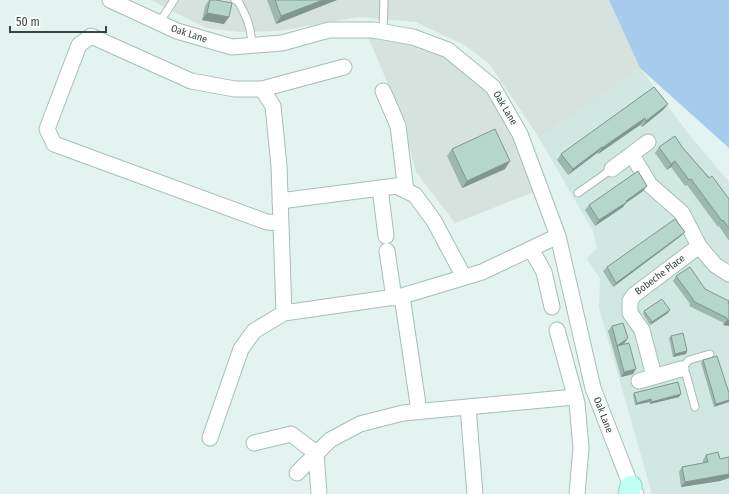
<svg xmlns="http://www.w3.org/2000/svg" width="729" height="494" font-family="'Fira Sans Condensed',sans-serif">
  <style>
    .residential { fill: #d0e8e1 }
    .industrial { fill: #d5e2dd }
    .green { fill: #a7cbec }
    .lines { fill: none; stroke-linecap: round; stroke-linejoin: round }
    .service-casing { stroke: #a5bfb7; stroke-width: 9 }
    .minor-casing { stroke: #a5bfb7; stroke-width: 17 }
    .secondary-casing { stroke: #8ed8c7; stroke-width: 23 }
    .service { stroke: #fff; stroke-width: 7 }
    .minor { stroke: #fff; stroke-width: 15 }
    .secondary { stroke: #c1fff2; stroke-width: 21 }
    .wall { fill: #9db8af }
    .shaded-wall { fill: #80968e }
    .building { fill: #b7d6cb; stroke: #80968e }
    .labels { text-anchor: middle; dominant-baseline: central; stroke-width: 3; stroke-linejoin: round; paint-order: stroke }
    .street-label { font-size: 10px; fill: #33463f; stroke: #fff }
  </style>
  <rect width="100%" height="100%" fill="#e3f3ef"/>
  <!-- residential -->
  <path class="residential" d="M640 68 687 132 729 182V494H652L599 308 600 278 587 259 597 248 593 231 539 138Z"/>
  <!-- industrial -->
  <path class="industrial" d="M151 0H609L640 68 539 138 520 109 489 64 466 46 416 22 358 17 279 31 240 32 206 28Z
    M365 30 413 37 493 87 541 189 455 223 416 172 400 112Z"/>
  <!-- green -->
  <path class="green" d="M609 0H729V148L640 68Z"/>
  <g class="lines">
    <!-- service casing -->
    <g class="service-casing">
      <path id="service" d="M235 0 238 1C247 17 251 27 252 45
        M159 23 174 0
        M383 32 384 0
        M578 193 612 169
        M695 407 686 374 681 369 689 360 710 354"/>
    </g>
    <!-- minor casing -->
    <g class="minor-casing">
      <path id="minor" d="M110 0 177 31 232 47 282 43 329 30H373L413 37 448 50 493 87 520 134 558 236 593 388 631 486 636 494
        M262 89 344 67
        M383 91 398 126 406 191
        M632 155 650 185 682 213 699 246 715 265 729 274
        M612 169 648 142
        M380 188 386 236
        M280 201 396 186 415 195 434 221 464 277
        M281 223 267 222 54 144 47 129 79 45 91 36 191 81 235 89H262L273 106 279 166 284 313
        M531 249 544 272 552 307
        M387 251 394 298
        M402 296 419 411
        M557 330 577 403 581 448 577 494
        M654 376 642 330 630 313V301L634 295 699 246
        M639 381 681 369
        M468 407 475 494
        M210 438 241 349 254 331 284 313 402 296 482 272 558 236
        M254 443 291 434 316 453 319 494
        M297 473 330 440 360 424 403 413 575 397"/>
    </g>
    <!-- secondary casing -->
    <g class="secondary-casing">
      <path id="secondary" d="M629 494 631 486"/>
    </g>
    <!-- service -->
    <use href="#service" class="service"/>
    <!-- minor -->
    <use href="#minor" class="minor"/>
    <!-- secondary -->
    <use href="#secondary" class="secondary"/>
  </g>
  <!-- wall -->
  <path class="wall" d="M209 0H216L224 24 202 20 205 6Z
    M267 0H337L276 24Z
    M668 104 663 110 642 127 640 125 598 154 597 153 568 175 557 160 561 154Z
    M659 147H682L729 199V241L719 226 718 227 687 185 685 186 671 167 667 170 655 153Z
    M452 149 505 169 462 188 447 156Z
    M643 191 626 203 623 207 595 226 585 210 589 205Z
    M681 236 613 287 603 271 607 267Z
    M676 276 705 289 729 304V326L723 325 724 323 689 306 690 304 673 281Z
    M644 311 668 313 650 325 643 314Z
    M612 326 624 344H623L633 374 621 377 608 331Z
    M671 336 686 354 673 357 669 338Z
    M703 360 729 393 714 407 701 363Z
    M634 393 679 397 650 404 649 402 635 405 633 395Z
    M706 455 720 459 729 457V478L720 481 681 487 679 472 682 467 703 463V460Z"/>
  <!-- shaded-wall -->
  <path class="shaded-wall" d="M323 0H337L276 24 281 16Z
    M207 13 229 17 224 24 202 20Z
    M668 104 663 110 642 127 646 121Z
    M645 118 640 125 598 154 602 148Z
    M602 147 597 153 568 175 573 169Z
    M510 161 505 169 462 188 467 181Z
    M675 161 671 167 667 170 671 164Z
    M647 186 643 191 626 203 623 207 595 226 599 220Z
    M685 232 681 236 613 287 616 283Z
    M670 310 668 313 650 325 652 322Z
    M727 320H729V326L723 325Z
    M628 338 624 344 618 348 617 346Z
    M687 351 686 354 673 357 675 354Z
    M636 369 633 374 621 377 624 372Z
    M681 394 679 397 650 404 651 402Z
    M651 399 649 402 635 405 637 403Z
    M729 400V402L714 407 716 404Z
    M729 474V478L720 481 681 487 685 482Z"/>
  <!-- building -->
  <path class="building" d="M210 0H216L232 3 229 17 207 13Z
    M275 0H323L281 16Z
    M654 87 668 104 646 121 645 118 602 148V147L573 169 561 154Z
    M495 129 510 161 467 181 452 149Z
    M675 136 682 147 709 178 712 176 729 199V228L723 220 722 221 691 179 689 180 675 161 671 164 659 147Z
    M638 171 647 186 626 201 627 202 599 220 589 205Z
    M675 219 685 232 616 283 607 267Z
    M690 267 705 289 729 301 728 304H729V320H727V318L693 301V299L676 276Z
    M662 299 670 310 652 322 644 311Z
    M623 323 628 338 617 346 629 343 636 369 624 372 612 326Z
    M683 333 687 351 675 354 671 336Z
    M717 356 729 393V400L716 404 703 360Z
    M678 382 681 394 651 402V399L637 403 634 393Z
    M718 452 720 459 729 457V474L685 482 682 467 708 462 706 455Z"/>
  <g class="labels">
    <!-- street labels -->
    <g class="street-label">
      <text transform="translate(189 34) rotate(18)">Oak Lane</text>
      <text transform="translate(505 108) rotate(59)">Oak Lane</text>
      <text transform="translate(660 275) rotate(-37)">Bobeche Place</text>
      <text transform="translate(603 415) rotate(69)">Oak Lane</text>
    </g>
  </g>
  <!-- scale -->
  <path d="M10 26v6h96v-6" fill="none" stroke="#33463f" stroke-width="2"/>
  <text x="16" y="26" font-size="12" fill="#33463f" stroke="#ffffff" stroke-width="3" paint-order="stroke">50 m</text>
</svg>
